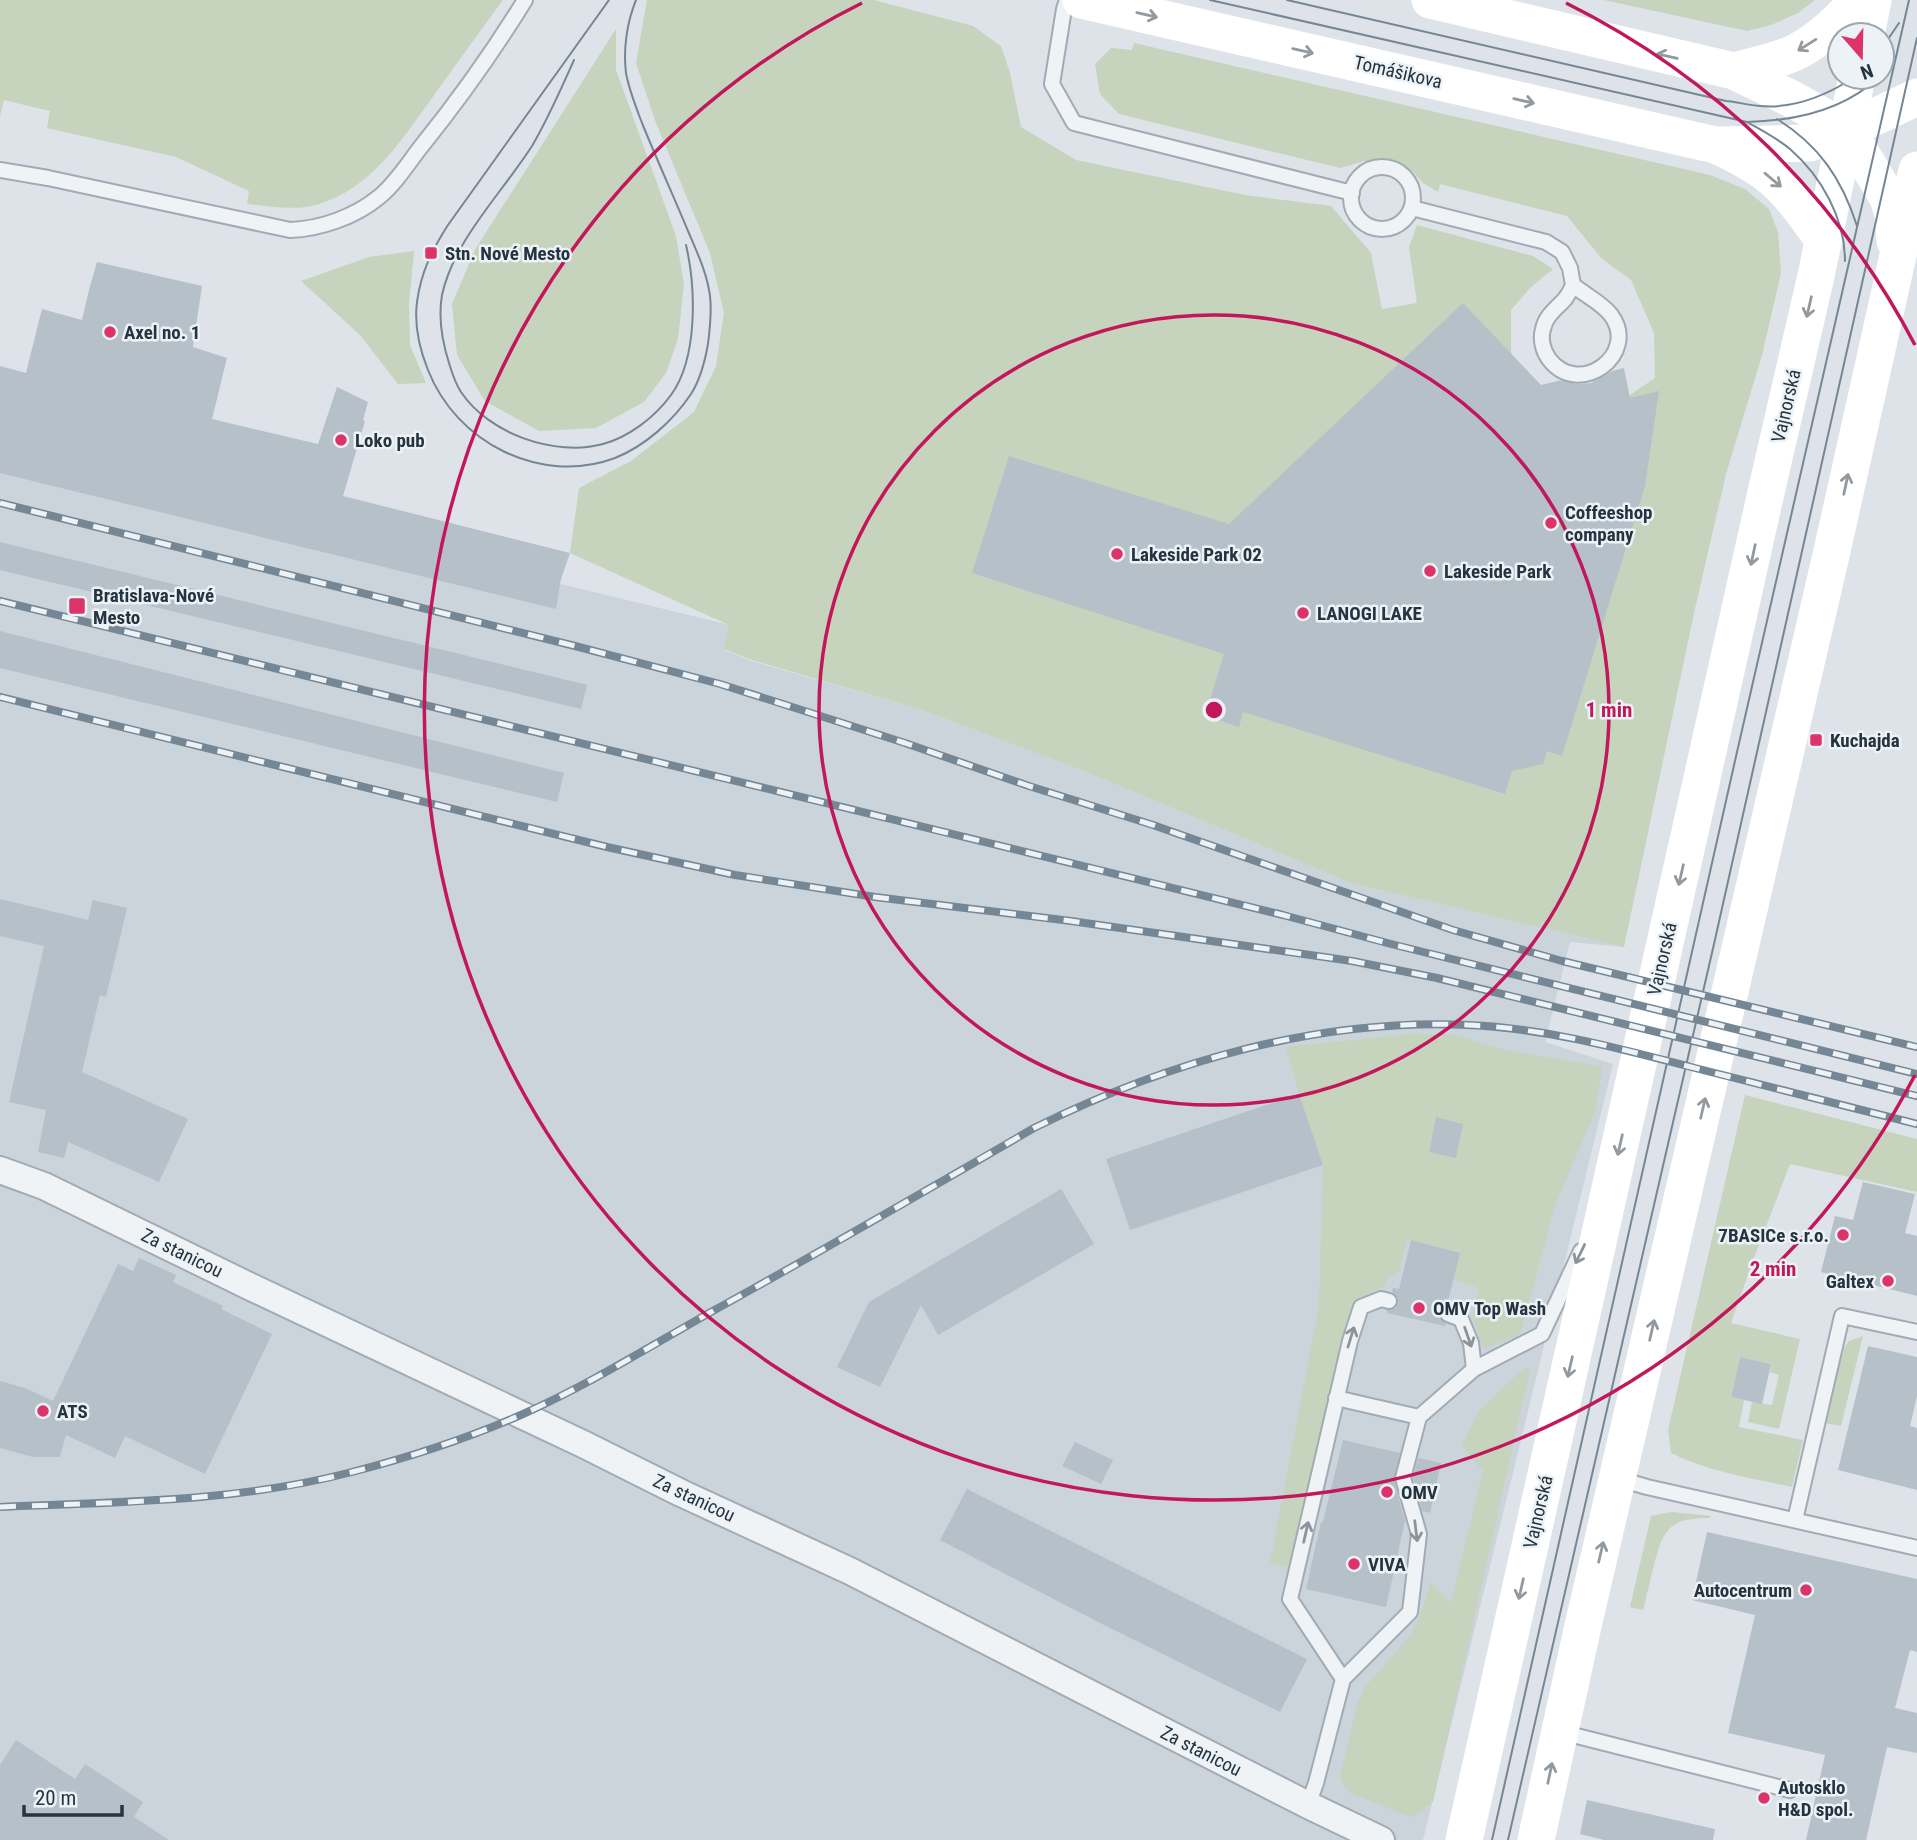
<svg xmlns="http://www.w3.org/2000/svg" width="1917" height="1840" font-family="'Roboto Condensed',sans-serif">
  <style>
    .built { fill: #cbd3db }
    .green { fill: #c6d3bd }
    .building { fill: #b6c0c9 }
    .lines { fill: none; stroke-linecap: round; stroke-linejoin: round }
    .lane-casing { stroke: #a2abb3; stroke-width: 18 }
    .street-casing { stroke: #a2abb3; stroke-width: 30 }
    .lane { stroke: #f0f3f6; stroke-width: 14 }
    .street { stroke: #f0f3f6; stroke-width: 26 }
    .secondary { stroke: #fff; stroke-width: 37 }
    .tram { stroke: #758694; stroke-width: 2 }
    .rail-casing { stroke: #758694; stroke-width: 8 }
    .rail { stroke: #ecf2f6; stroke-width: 5; stroke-dasharray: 16; stroke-linecap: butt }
    .oneway { stroke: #929aa0 }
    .oneway2 { stroke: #8a949c }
    .ring { fill: none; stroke: #c2185b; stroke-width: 3.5 }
    .poi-dot { fill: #dc3369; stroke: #ecf2f6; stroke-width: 2.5 }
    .labels { text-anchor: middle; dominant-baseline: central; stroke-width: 5; stroke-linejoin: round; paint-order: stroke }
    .street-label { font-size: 19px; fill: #253441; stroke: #ecf2f6 }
    .poi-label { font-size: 19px; font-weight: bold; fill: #253441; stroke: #ecf2f6; text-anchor: start }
    .centre { fill: #c2185b; stroke: #ecf2f6; stroke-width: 3.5 }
    .ring-label { font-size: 21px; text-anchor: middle; font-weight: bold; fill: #c2185b; stroke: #ecf2f6; stroke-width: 5; stroke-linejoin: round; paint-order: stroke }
  </style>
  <rect width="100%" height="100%" fill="#dde3e8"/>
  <!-- built -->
  <path class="built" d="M0 445 210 499 730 625 724 650 752 661 922 710 1084 771 1351 883 1624 947 1570 942 1545 1042 1613 1064 1423 1840H0Z"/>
  <!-- green -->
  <path class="green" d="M0 0H503C481 30 459 60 437 91 404 136 373 189 316 205 293 211 270 206 247 204L249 191 176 157 47 128 50 111 4 100 0 116Z
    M647 0H874L973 26 1001 46 1010 73 1021 127 1076 160 1245 195 1331 206 1371 253 1382 309 1417 303 1409 247 1417 225 1533 256 1553 269 1531 287 1511 310V352L1532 396 1624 399 1655 378 1654 333 1631 280 1602 259 1567 216 1440 184 1438 192 1423 183 1411 170 1390 159 1365 161 1340 168 1119 114 1100 94 1095 64 1111 48 1132 50 1134 43 1710 175 1745 189 1769 209 1778 232 1781 273 1762 355 1726 474 1694 613 1624 947 1351 883 1084 771 922 710 752 660 724 649 729 625 570 553 579 488 631 461 694 412 716 366 724 313 710 253 656 123 636 63Z
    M1604 0H1815L1798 13 1771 25 1747 31Z
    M616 29V70L676 236 684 284 678 339 666 373 644 402 596 428 539 431 485 401 457 355 452 304 476 248Z
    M414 251 409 304 410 345 426 383 398 384 360 335 301 281 369 257Z
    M1412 1034 1455 1035 1505 1050 1602 1067 1595 1112 1555 1205 1521 1332 1517 1336 1485 1348C1478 1342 1479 1328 1472 1317L1479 1288 1454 1280 1460 1252 1407 1239 1398 1274 1388 1277 1383 1287 1359 1298 1348 1315 1283 1602 1280 1604 1288 1568 1270 1563 1319 1306 1323 1165 1299 1094 1286 1047Z
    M1745 1095 1917 1139V1192L1790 1164 1752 1263 1731 1323 1800 1339 1779 1429 1748 1422 1752 1402 1772 1405 1779 1375 1770 1372 1771 1364 1740 1357 1731 1397 1744 1400 1739 1427 1803 1440 1792 1487C1752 1478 1709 1472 1671 1453L1668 1430Z
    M1863 1336 1841 1426 1825 1423 1844 1348 1849 1341Z
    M1524 1368 1530 1369 1433 1802 1411 1817 1349 1792 1340 1778 1357 1705 1365 1687 1411 1635 1421 1613 1431 1582 1451 1603 1483 1471 1462 1446 1479 1411Z
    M1672 1512 1711 1516 1710 1518C1673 1518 1664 1526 1655 1561 1651 1577 1647 1594 1643 1610L1630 1607 1651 1516Z"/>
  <!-- building -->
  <path class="building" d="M97 262 202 286 193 347 227 358 212 419 318 444 337 387 368 402 363 420 365 421 343 496 570 553 561 579 556 609 0 473V366L26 373 42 309 82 320 89 290Z
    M1463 303 1541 385 1562 380 1576 384 1591 383 1606 375 1612 371 1624 368 1630 398 1659 391 1645 486 1562 756 1547 751 1543 764 1512 771 1505 794 1243 712 1239 727 1205 716 1224 654 972 573 1009 456 1229 524Z
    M0 542 587 685 581 709 0 570Z
    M0 631 564 773 557 802 0 668Z
    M0 899 88 920 93 900 127 908 106 997 100 995 82 1072 188 1119 159 1182 68 1142 64 1158 38 1152 46 1110 9 1102 44 946 0 936Z
    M1299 1094 1323 1165 1130 1230 1106 1159Z
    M1436 1117 1463 1124 1456 1158 1429 1152Z
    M1863 1182 1915 1194 1905 1233 1917 1236V1296L1821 1272 1835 1216 1853 1220Z
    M1061 1189 1094 1244 938 1335 921 1305 880 1387 837 1367 869 1302Z
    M1411 1240 1460 1253 1448 1302H1451V1305L1443 1306 1439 1311V1316L1446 1323 1445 1326 1387 1313V1310L1395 1308 1398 1304V1298L1392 1292 1393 1288 1399 1289Z
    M139 1258 176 1275 173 1282 223 1306 221 1309 272 1334 205 1474 125 1436 115 1458 66 1435 60 1457H33L0 1448V1381L25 1388 53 1401 118 1264 133 1271Z
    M1868 1346 1917 1357V1396L1910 1426 1917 1428V1490L1838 1470Z
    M1740 1357 1771 1364 1762 1404 1731 1397Z
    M1343 1440 1400 1453 1394 1480 1405 1521 1386 1607 1306 1589 1321 1522H1323Z
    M1075 1442 1113 1460 1101 1484 1062 1466Z
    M1418 1458 1441 1463 1430 1513 1422 1511 1413 1478Z
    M967 1489 1307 1659 1280 1712 1102 1624 940 1540Z
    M1707 1532 1917 1579V1652L1910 1650 1895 1708 1917 1713V1753L1887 1747 1866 1840H1806L1825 1755 1728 1733 1755 1615 1692 1600Z
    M16 1740 75 1779 85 1764 143 1802 134 1817 169 1840H0V1765Z
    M1587 1800 1715 1829 1713 1840H1604L1580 1834Z"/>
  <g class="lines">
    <!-- lane casing -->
    <g class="lane-casing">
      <path id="lane" d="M1067 0 1064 9 1052 84 1074 123 1352 193
        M1351 198a31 31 0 1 1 62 0a31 31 0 1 1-62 0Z
        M0 170 48 178 290 230C320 229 355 217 379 197 395 184 407 165 420 148 458 101 493 52 525 0
        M1412 208 1546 242 1562 252 1570 268 1573 285
        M1573 285C1585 295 1602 303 1611 315 1640 354 1579 399 1549 359 1543 351 1540 339 1543 329 1546 315 1556 309 1565 299 1568 295 1571 290 1573 285Z
        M1448 1314 1461 1319 1471 1343 1474 1369
        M1336 1398 1419 1417
        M1619 1479 1647 1487 1917 1548
        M1795 1520 1842 1316 1917 1332
        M1343 1679 1290 1599 1350 1341 1361 1307 1381 1299 1389 1301
        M1561 1732 1790 1790
        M1308 1805 1316 1783 1343 1679 1410 1612 1419 1534 1403 1478 1419 1417 1474 1369 1542 1334 1581 1251"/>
    </g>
    <!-- street casing -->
    <g class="street-casing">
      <path id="street" d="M0 1170 44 1186 251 1287 583 1444 681 1493 850 1571 1308 1805 1381 1840"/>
    </g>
    <!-- lane -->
    <use href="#lane" class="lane"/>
    <!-- street -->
    <use href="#street" class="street"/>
    <!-- secondary -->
    <path class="secondary" d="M1081 0 1715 145C1735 154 1755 164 1772 178 1792 195 1808 219 1824 241
      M1430 0 1734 71 1790 98 1847 130 1888 198 1893 214 1895 241
      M1866 35 1873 0
      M1734 71C1755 65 1779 61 1798 51 1822 38 1840 20 1858 0
      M1718 145 1810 143 1847 130 1917 97
      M1464 1840 1767 488 1816 276 1857 77
      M1536 1840 1583 1626 1832 551 1917 170"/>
    <!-- tram -->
    <path class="tram" d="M609 0 448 225C432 250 421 272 417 302 414 325 420 350 428 370 456 442 540 486 615 458 645 446 673 421 691 394 700 380 705 361 708 344 710 328 712 312 710 296 707 273 697 252 688 231 673 195 657 160 642 123 636 107 629 90 626 73 623 49 627 22 636 0
      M1210 0 1747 122C1795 121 1843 111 1879 77
      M1287 0 1726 101C1737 102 1748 105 1760 106 1793 109 1827 95 1855 77
      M1882 48 1899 23
      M574 60C561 89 548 119 532 146 502 193 454 240 442 295 438 318 442 341 449 363 452 373 455 383 461 392 489 434 555 457 603 444 629 437 655 417 671 395 698 358 696 288 686 245
      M1777 119C1819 145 1842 179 1857 226
      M1747 122C1761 130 1777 138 1790 149 1821 176 1845 218 1845 261
      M1492 1840 1737 752 1909 0
      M1508 1840 1714 944 1917 38"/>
    <!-- rail casing -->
    <g class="rail-casing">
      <path id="rail" d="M0 503 575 646 720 684 905 743 1029 786 1153 825 1453 930 1562 961 1917 1047
        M0 601 1283 915 1391 944 1917 1074
        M0 697 607 847 735 875 875 897 1071 921 1352 961 1437 978 1917 1096
        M0 1507C118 1502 237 1502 352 1472 410 1457 469 1438 523 1414 588 1385 649 1347 711 1312 820 1252 927 1190 1034 1128 1167 1062 1318 1018 1468 1025 1544 1028 1618 1048 1691 1067 1766 1086 1842 1105 1917 1124"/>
    </g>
    <!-- rail -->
    <use href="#rail" class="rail"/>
  </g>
  <!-- one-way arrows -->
  <defs><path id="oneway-shaft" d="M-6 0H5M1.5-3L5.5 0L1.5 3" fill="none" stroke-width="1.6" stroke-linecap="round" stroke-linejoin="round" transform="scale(1.75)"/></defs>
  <g class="oneway">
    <use href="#oneway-shaft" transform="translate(1147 15) rotate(13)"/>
    <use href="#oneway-shaft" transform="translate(1807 45) rotate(148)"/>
    <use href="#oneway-shaft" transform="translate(1303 51) rotate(13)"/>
    <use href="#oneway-shaft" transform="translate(1667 56) rotate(-167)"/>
    <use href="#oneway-shaft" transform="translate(1524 101) rotate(13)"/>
    <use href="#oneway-shaft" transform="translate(1773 180) rotate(40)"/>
    <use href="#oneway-shaft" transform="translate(1809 307) rotate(103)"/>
    <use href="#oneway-shaft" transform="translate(1846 484) rotate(-78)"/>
    <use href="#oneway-shaft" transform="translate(1753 555) rotate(102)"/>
    <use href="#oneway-shaft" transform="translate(1681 875) rotate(103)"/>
    <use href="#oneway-shaft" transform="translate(1703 1108) rotate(-77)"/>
    <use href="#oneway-shaft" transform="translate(1620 1145) rotate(103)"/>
    <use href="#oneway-shaft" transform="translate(1652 1330) rotate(-77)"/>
    <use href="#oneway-shaft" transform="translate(1570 1367) rotate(103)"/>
    <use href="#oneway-shaft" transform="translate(1601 1552) rotate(-77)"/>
    <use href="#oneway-shaft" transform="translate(1521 1589) rotate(103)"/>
    <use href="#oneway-shaft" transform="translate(1550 1773) rotate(-78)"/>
  </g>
  <g class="oneway2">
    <use href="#oneway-shaft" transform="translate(1580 1254) rotate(116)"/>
    <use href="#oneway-shaft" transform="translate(1351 1337) rotate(-73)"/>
    <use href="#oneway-shaft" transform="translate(1468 1337) rotate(71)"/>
    <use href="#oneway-shaft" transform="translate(1416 1531) rotate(83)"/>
    <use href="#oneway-shaft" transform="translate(1306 1532) rotate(-77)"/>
  </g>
  <!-- distance rings -->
  <g class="ring">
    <circle cx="1214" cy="710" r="395"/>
    <path d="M1915 1075A790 790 0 1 1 862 3M1566 3A790 790 0 0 1 1915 345"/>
  </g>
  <!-- markers -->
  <g class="poi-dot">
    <rect x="424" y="246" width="14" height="14" rx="3.5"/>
    <circle cx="110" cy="332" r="7"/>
    <circle cx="341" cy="440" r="7"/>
    <circle cx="1551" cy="523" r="7"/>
    <circle cx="1117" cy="554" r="7"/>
    <circle cx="1430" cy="571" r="7"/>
    <rect x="68" y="597" width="18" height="18" rx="3.5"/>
    <circle cx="1303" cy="613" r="7"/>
    <rect x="1809" y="733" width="14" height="14" rx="3.5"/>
    <circle cx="1843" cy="1235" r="7"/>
    <circle cx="1888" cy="1281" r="7"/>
    <circle cx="1419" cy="1308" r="7"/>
    <circle cx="43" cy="1411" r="7"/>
    <circle cx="1387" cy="1492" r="7"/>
    <circle cx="1354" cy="1564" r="7"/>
    <circle cx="1806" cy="1590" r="7"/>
    <circle cx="1764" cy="1798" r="7"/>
  </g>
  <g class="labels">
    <!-- street labels -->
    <g class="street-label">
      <text transform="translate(1398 72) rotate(13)">Tomášikova</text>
      <text transform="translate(1786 406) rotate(-77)">Vajnorská</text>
      <text transform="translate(1662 959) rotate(-77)">Vajnorská</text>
      <text transform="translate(182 1253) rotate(26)">Za stanicou</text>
      <text transform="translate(694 1498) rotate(25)">Za stanicou</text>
      <text transform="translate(1538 1512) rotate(-77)">Vajnorská</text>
      <text transform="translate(1201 1751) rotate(27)">Za stanicou</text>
    </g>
    <!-- poi labels -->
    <g class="poi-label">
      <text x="445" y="253">Stn. Nové Mesto</text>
      <text x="124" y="332">Axel no. 1</text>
      <text x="355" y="440">Loko pub</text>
      <text x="1565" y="512">Coffeeshop<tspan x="1565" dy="22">company</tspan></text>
      <text x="1131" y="554">Lakeside Park 02</text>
      <text x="1444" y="571">Lakeside Park</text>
      <text x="93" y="595">Bratislava-Nové<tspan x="93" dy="22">Mesto</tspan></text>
      <text x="1317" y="613">LANOGI LAKE</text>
      <text x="1830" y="740">Kuchajda</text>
      <text x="1829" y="1235" text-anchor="end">7BASICe s.r.o.</text>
      <text x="1874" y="1281" text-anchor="end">Galtex</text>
      <text x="1433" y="1308">OMV Top Wash</text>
      <text x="57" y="1411">ATS</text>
      <text x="1401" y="1492">OMV</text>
      <text x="1368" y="1564">VIVA</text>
      <text x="1792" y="1590" text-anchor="end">Autocentrum</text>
      <text x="1778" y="1787">Autosklo<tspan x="1778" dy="22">H&amp;D spol.</tspan></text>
    </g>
  </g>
  <circle cx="1214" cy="710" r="10" class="centre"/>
  <g class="ring-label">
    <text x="1609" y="717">1 min</text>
    <text x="1773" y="1276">2 min</text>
  </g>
  <!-- north arrow -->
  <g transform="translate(1861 56) rotate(160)"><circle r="33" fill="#ecf2f6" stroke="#9ca6ae" stroke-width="2"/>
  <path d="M0-5L12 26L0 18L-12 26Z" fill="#dc3369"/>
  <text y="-10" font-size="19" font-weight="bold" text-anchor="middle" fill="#253441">N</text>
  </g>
  <!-- scale -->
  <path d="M24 1805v10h98v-10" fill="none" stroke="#253441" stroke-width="3.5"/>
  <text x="35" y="1805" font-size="21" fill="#253441" stroke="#ecf2f6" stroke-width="5" paint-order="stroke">20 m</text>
</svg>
